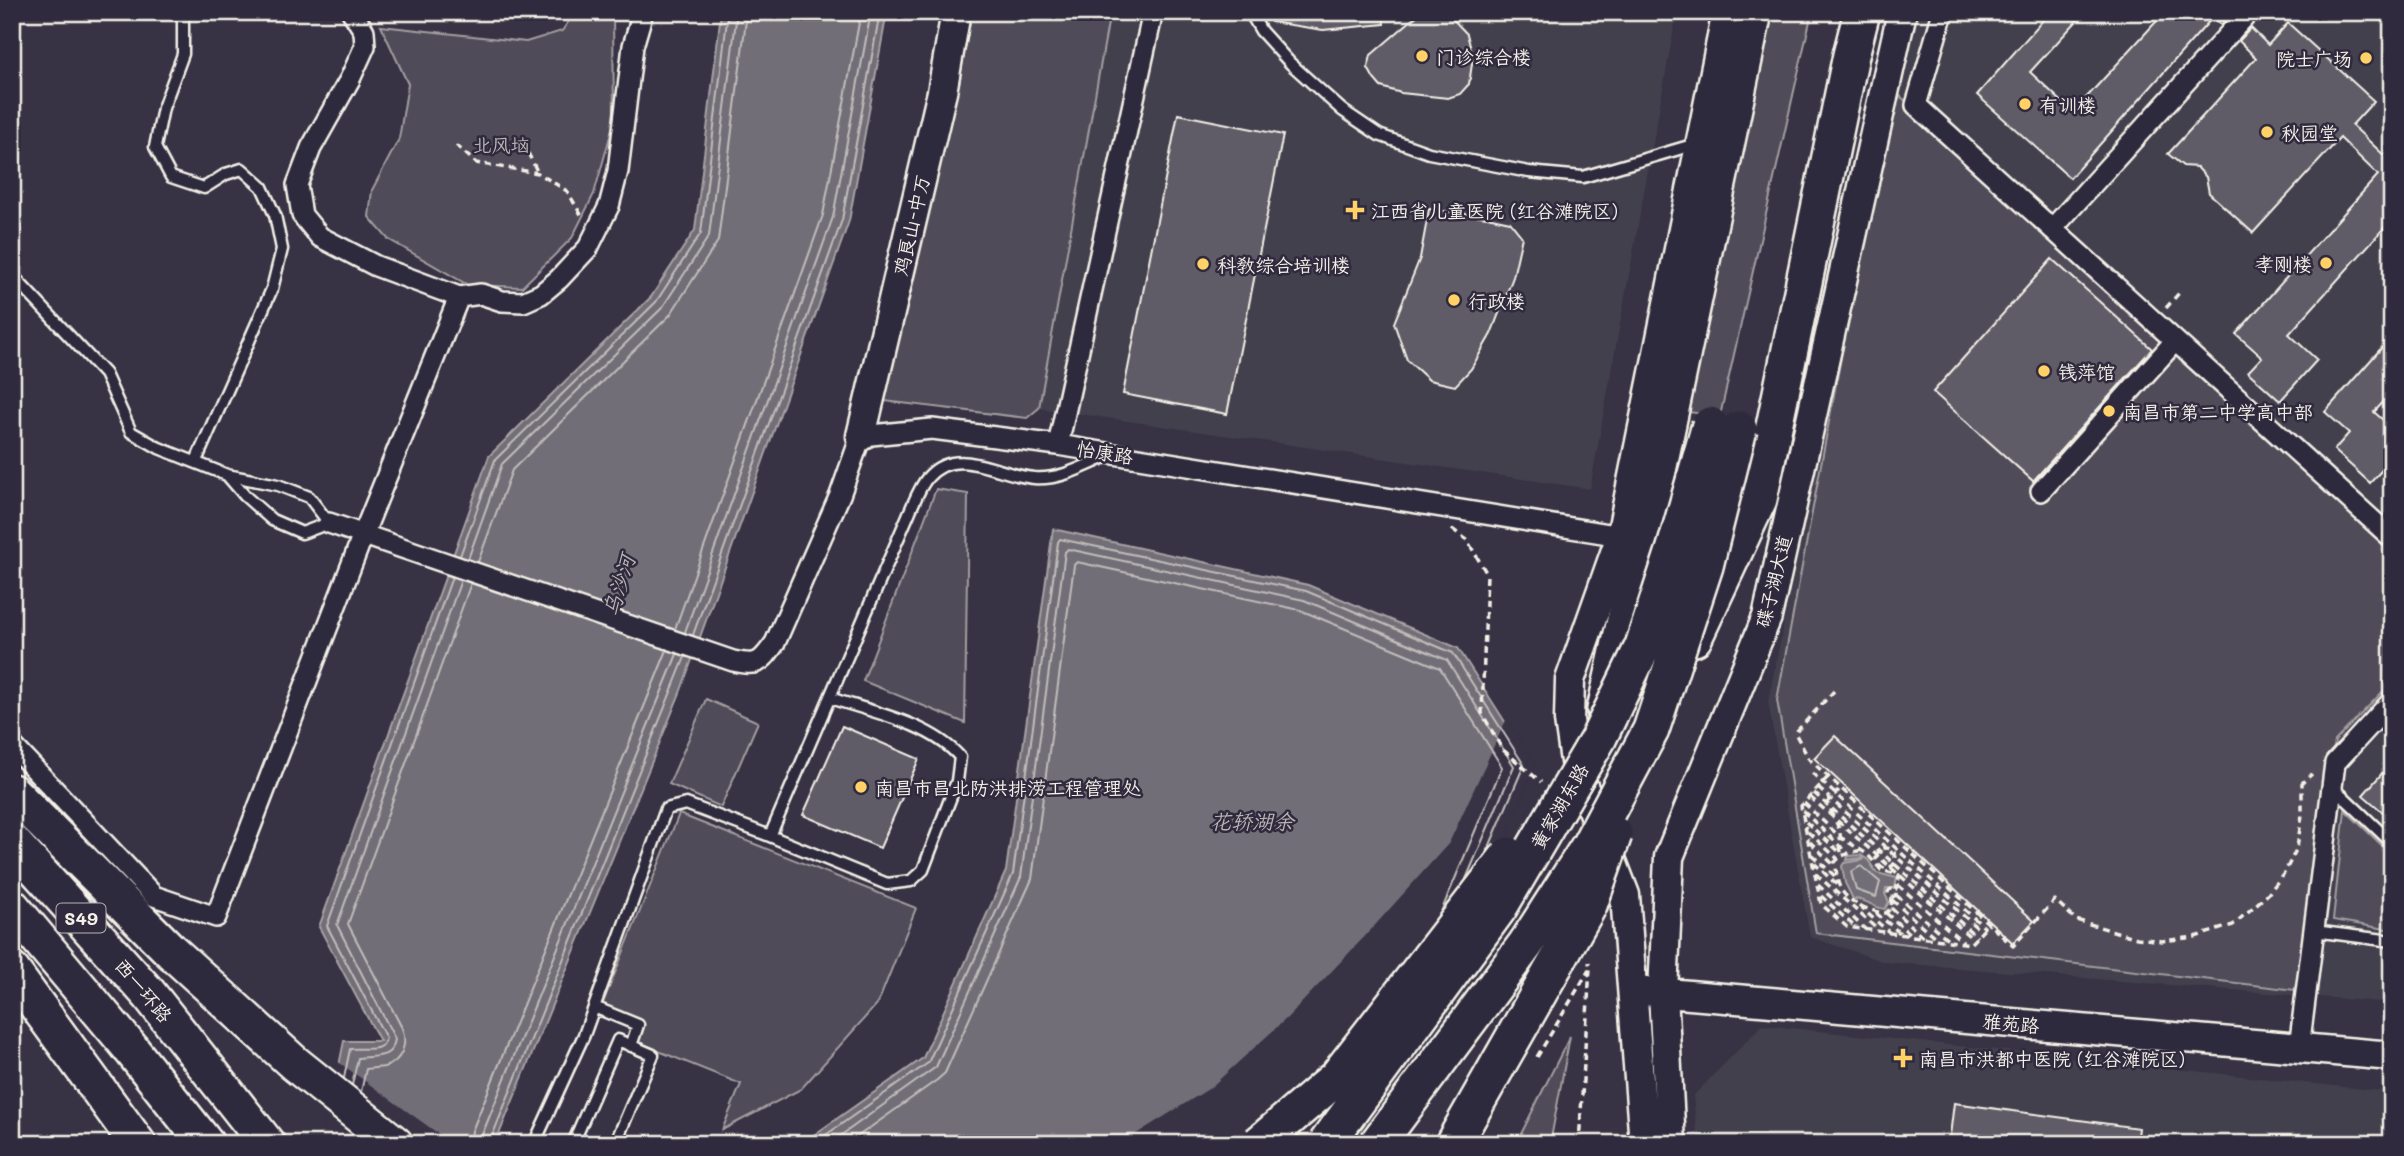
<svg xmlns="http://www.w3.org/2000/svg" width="2404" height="1156" font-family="Mali,'LXGW WenKai TC',sans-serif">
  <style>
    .built { fill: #433f4e }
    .green { fill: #504b59; stroke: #a29ea0; stroke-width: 2 }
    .water { fill: #726e77; stroke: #a6a2a4; stroke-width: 2 }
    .pier { fill: #373244 }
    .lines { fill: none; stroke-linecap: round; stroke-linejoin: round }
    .shore { stroke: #c0bdbb; stroke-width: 2 }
    .building { fill: #5f5c67; stroke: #f4f1e8; stroke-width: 2 }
    .lane-casing { stroke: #f4f1e8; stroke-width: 15 }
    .street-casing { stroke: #f4f1e8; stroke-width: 24 }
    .secondary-casing { stroke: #f4f1e8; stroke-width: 33 }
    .highway-casing { stroke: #f4f1e8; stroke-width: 40 }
    .path { stroke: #f4f1e8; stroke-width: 3.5; stroke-dasharray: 7 5; stroke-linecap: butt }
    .lane { stroke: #2f2a3d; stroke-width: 10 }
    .street { stroke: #2f2a3d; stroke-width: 19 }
    .secondary { stroke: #2f2a3d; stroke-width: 28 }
    .highway { stroke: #2f2a3d; stroke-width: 35 }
    .highway-bridge-casing { stroke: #f4f1e8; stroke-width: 40; stroke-linecap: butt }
    .highway-bridge { stroke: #2f2a3d; stroke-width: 35 }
    .poi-dot { fill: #ffd166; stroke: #2f2a3d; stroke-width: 2.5 }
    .labels { text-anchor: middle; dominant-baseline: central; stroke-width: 5; stroke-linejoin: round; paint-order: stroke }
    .shield { fill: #2f2a3d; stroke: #b9b5b5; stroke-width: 2 }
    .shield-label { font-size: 18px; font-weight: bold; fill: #f4f1e8 }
    .poi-label { font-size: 19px; fill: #f4f1e8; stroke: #2f2a3d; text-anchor: start }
    .park-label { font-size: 19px; fill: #bbb7b6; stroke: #2f2a3d }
    .street-label { font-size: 19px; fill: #f4f1e8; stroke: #2f2a3d }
    .water-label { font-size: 21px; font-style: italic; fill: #bab6b5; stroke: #2f2a3d }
  </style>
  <rect width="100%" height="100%" fill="#373244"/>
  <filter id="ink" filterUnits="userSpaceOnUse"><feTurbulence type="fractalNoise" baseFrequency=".0143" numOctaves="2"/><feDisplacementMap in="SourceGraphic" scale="14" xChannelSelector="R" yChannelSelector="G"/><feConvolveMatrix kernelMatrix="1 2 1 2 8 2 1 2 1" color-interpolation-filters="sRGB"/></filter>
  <g filter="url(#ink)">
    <!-- built -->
    <path class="built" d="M1098 12H1677L1590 489 1039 408Z
      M1915 12H2392V1003L1885 962 1810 937 1768 702 1884 120Z
      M1762 1025 2392 1092V1144H1698L1693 1096Z"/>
    <!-- green -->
    <path class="green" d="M575 12H613L614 122 594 194 572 238 522 287 468 285 388 239 369 217 372 190 399 139 408 84 381 26 526 42 562 31Z
      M971 12H1110L1039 408 1027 418 884 401 960 79Z
      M1768 12H1812L1720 416 1680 411Z
      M1898 94 2392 549V682L2335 741 2295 990 1816 933 1777 700 1862 245Z
      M936 489 968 494 965 723 863 681Z
      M706 699 758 722 721 807 669 784Z
      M2345 810 2392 855V930L2333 920Z
      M679 814 916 908 878 1003 801 1089 722 1130 741 1084 636 1042 643 1025 601 1008Z
      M1570 1036 1550 1144H1516Z"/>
    <!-- water -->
    <path class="water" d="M721 12H887L849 221 680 693 495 1144H323L344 1041H380L319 927 489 456 651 297 695 230Z
      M1053 529 1308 585 1458 648 1532 764 1370 1144H801L923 1058 1006 871Z
      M1861 855 1868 860 1877 873 1897 878 1895 888H1886L1885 894 1889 902 1885 909C1872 908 1868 899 1853 899L1845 883 1842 866 1844 863 1863 860V858L1847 860 1848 856Z"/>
    <!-- pier -->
    <path class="pier" d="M1507 718 1536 765 1374 1144H1120L1210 1088 1288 1017 1368 933 1449 843Z
      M337 1061 450 1142 455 1144H320Z"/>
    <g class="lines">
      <!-- shore -->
      <path class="shore" d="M460 556 495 460 656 302 701 233 728 12
        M468 559 502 464 662 308 709 236 737 12
        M478 562 512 470 670 315 718 241 747 12
        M675 629 823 215 861 12
        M685 632 833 217 871 12
        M693 635 842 220 880 12
        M1861 866 1880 882 1876 897 1856 890 1851 872Z
        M344 1078 350 1049C363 1047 383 1054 386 1038L327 926 452 577
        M352 1085 358 1058C374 1055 392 1061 395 1039L337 925 461 580
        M361 1092 366 1069C372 1068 378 1068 384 1067 402 1062 408 1044 402 1028L348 924 471 583
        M470 1144 472 1131 667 650
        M480 1144 482 1135 677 654
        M489 1144 685 657
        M813 1144 928 1063 1013 874 1058 542 1060 539 1306 591 1453 653 1524 765 1487 852
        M829 1144 936 1067 1021 877 1065 552 1068 549 1304 600 1447 660 1514 766 1466 879
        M847 1144 937 1080 945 1073 1032 879 1074 565 1077 562 1300 610 1440 668 1502 767 1441 912"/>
    </g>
    <!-- building -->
    <path class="building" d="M1272 12H1383L1384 24 1323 30 1271 22Z
      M1421 12 1449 15 1467 34 1473 57 1469 84 1460 94 1448 98 1401 93 1381 87 1374 79 1368 68 1371 55Z
      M2050 12H2085L2030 72 2073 112 2165 12H2232L2221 25 2213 17 2070 178 1977 95Z
      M2288 23 2374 101 2352 125 2390 161 2392 160V219L2289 334 2317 360 2280 401 2248 372 2262 357 2236 334 2378 175 2340 138 2253 233 2209 193 2206 177 2197 167 2183 166 2168 154 2256 58 2239 41 2251 28 2268 45Z
      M1178 114 1283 135 1227 414 1123 394Z
      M1429 209 1487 217 1510 222 1522 237 1513 277 1491 334 1471 369 1455 386 1429 380 1407 360 1394 323 1420 258Z
      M2052 259 2152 349 2033 481 1933 392Z
      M2392 336V393L2374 412 2392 428V459L2370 483 2334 450 2349 433 2325 412Z
      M842 726 919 759 880 848 803 815Z
      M1835 736 2034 921 2013 943 1814 758Z
      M2392 762V820L2363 795Z
      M1954 1103 2139 1128 2137 1144H1949Z"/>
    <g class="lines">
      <!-- lane casing -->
      <g class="lane-casing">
        <path id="lane" d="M177 12 183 20V54L163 108 155 147 171 177 204 188 226 174 242 169 262 187 275 215 282 249 272 289 196 461
          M1250 12 1261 31 1291 64 1342 110 1379 135 1429 153 1529 172 1583 177 1696 144
          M12 275 105 374 131 432 159 448 227 475
          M227 475 278 485 309 497 329 523 302 533 272 520 245 496Z
          M2331 785 2392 843
          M770 836 910 511C915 500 920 486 928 477 957 444 999 476 1034 478 1060 480 1082 467 1106 457
          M2314 931 2392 941
          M594 1007 638 1025 631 1046
          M534 1144 584 1035 666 809 686 804 770 836 887 884 911 881 923 870 957 781 960 757C930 723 872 712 830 698
          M576 1144 574 1141 618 1040 653 1055 615 1144"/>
      </g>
      <!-- street casing -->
      <g class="street-casing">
        <path id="street" d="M352 12 364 31 365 46 350 79 311 148 297 185 302 215 320 237 376 266 459 297
          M1943 12 1916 105 2392 538
          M2052 229 2249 12
          M1058 445 1153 12
          M2041 491 2175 341
          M329 523 733 661C758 666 760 664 775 643L840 495 861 436 932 429 1058 445 1621 536
          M12 745 154 896 216 917 363 535 459 297 481 294 502 301 523 302 541 294 559 279 588 248 609 206 618 171 633 46 643 12
          M2299 1048 2335 763 2392 701"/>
      </g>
      <!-- secondary casing -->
      <g class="secondary-casing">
        <path id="secondary" d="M861 436 942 92 956 12
          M1644 991 2392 1056
          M1644 1144 1625 895 1576 768 1569 720 1570 680 1621 536 1727 12
          M1671 1144 1663 993 1669 857 1767 617 1902 12"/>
      </g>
      <!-- highway casing -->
      <g class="highway-casing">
        <path id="highway" d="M1694 638 1759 499 1851 55 1862 12
          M1605 710 1654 490 1754 12
          M12 792 172 952 294 1063 395 1144
          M12 842 149 994 267 1144
          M12 907 127 1044 206 1144
          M12 971 138 1144"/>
      </g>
      <!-- path -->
      <path class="path" d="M456 145 476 163 538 173 567 191 582 216
        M528 153 538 173
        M2166 308 2180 292
        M1452 529 1467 540 1487 574 1482 713 1502 749 1541 782
        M1834 691 1795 733 1809 759 2013 946 2055 900 2076 920 2137 938 2162 941 2195 937 2233 925 2268 894 2285 872 2297 848 2302 815V783L2312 774
        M1812 773 1985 928
        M1828 777 1801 806 1821 904 1847 927 1964 943 1970 944 1989 924
        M1818 788 1982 932
        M1814 793 1977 937
        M1810 797 1974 940
        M1804 803 1840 837 1867 854 1881 870 1899 875 1898 885 1895 890
        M1803 811 1848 854
        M1833 816 1828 802 1841 788
        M1806 822 1842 854
        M1836 822 1840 831 1841 856
        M1808 832 1838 859
        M1810 842 1835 866
        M1876 858a10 10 0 1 1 20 0a10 10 0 1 1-20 0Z
        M1861 850 1841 856 1835 862C1837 870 1836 878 1839 885 1845 902 1870 912 1886 913L1891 908 1892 897
        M1812 855 1837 878
        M1814 863 1839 887
        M1816 874 1878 930
        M1818 885 1866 930
        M1898 885 1963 942
        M1888 893a4 4 0 1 1 8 0a4 4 0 1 1-8 0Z
        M1896 895 1950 941
        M1821 896 1856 928
        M1892 900 1936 938
        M1859 906 1890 933
        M1891 908 1923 937
        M1876 913 1900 933
        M1886 913 1911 935
        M1537 1057 1589 970
        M1579 1144 1590 968 1589 962"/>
      <!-- lane -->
      <use href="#lane" class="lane"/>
      <!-- street -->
      <use href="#street" class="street"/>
      <!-- secondary -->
      <use href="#secondary" class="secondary"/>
      <!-- highway -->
      <use href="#highway" class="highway"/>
      <!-- highway-bridge casing -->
      <g class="highway-bridge-casing">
        <path id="highway-bridge" d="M1259 1144 1337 1077 1509 855
          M1326 1144 1499 908 1598 739 1643 646 1675 548 1710 425
          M1377 1144 1526 944 1589 846 1651 730 1705 566 1739 429
          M1453 1144 1589 905 1614 834"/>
      </g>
      <!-- highway-bridge -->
      <use href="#highway-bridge" class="highway-bridge"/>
    </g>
  </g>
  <!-- markers -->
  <g class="poi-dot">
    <circle cx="1422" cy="56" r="7"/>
    <circle cx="2366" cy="58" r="7"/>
    <circle cx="2025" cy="104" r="7"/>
    <circle cx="2267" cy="132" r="7"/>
    <path d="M1351.5 199.5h7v7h7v7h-7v7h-7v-7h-7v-7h7z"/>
    <circle cx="2326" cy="263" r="7"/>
    <circle cx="1203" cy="264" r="7"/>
    <circle cx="1454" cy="300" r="7"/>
    <circle cx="2044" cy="371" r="7"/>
    <circle cx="2109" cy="411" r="7"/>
    <circle cx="861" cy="787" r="7"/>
    <path d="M1899.5 1047.5h7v7h7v7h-7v7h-7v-7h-7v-7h7z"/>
  </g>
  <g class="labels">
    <!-- shield labels -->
    <rect class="shield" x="56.5" y="903.5" width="49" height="29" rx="5"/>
    <g class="shield-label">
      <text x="81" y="918">S49</text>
    </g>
    <!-- poi labels -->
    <g class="poi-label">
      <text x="1436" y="56">门诊综合楼</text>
      <text x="2352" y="58" text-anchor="end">院士广场</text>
      <text x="2039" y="104">有训楼</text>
      <text x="2281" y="132">秋园堂</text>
      <text x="1371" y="210">江西省儿童医院 (红谷滩院区)</text>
      <text x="2312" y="263" text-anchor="end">孝刚楼</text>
      <text x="1217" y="264">科教综合培训楼</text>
      <text x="1468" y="300">行政楼</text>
      <text x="2058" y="371">钱萍馆</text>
      <text x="2123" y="411">南昌市第二中学高中部</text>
      <text x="875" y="787">南昌市昌北防洪排涝工程管理处</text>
      <text x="1919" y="1058">南昌市洪都中医院 (红谷滩院区)</text>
    </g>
    <!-- park labels -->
    <g class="park-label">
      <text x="501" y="144">北风垴</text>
    </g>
    <!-- street labels -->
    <g class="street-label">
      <text transform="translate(911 225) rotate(-77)">鸡良山-中万</text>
      <text transform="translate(1105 452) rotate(9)">怡康路</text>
      <text transform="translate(1773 581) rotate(-76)">碟子湖大道</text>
      <text transform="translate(1559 806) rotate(-60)">黄家湖东路</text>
      <text transform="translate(144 990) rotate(50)">西一环路</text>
      <text transform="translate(2011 1023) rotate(5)">雅苑路</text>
    </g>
    <!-- water labels -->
    <g class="water-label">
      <text transform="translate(618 585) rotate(-73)">乌沙河</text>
      <text x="1252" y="820">花轿湖余</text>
    </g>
  </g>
  <!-- margin -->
  <rect width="2404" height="1156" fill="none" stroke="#2f2a3d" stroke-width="42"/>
  <rect x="21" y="21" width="2362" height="1114" fill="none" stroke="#f4f1e8" stroke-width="2.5" filter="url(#ink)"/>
</svg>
